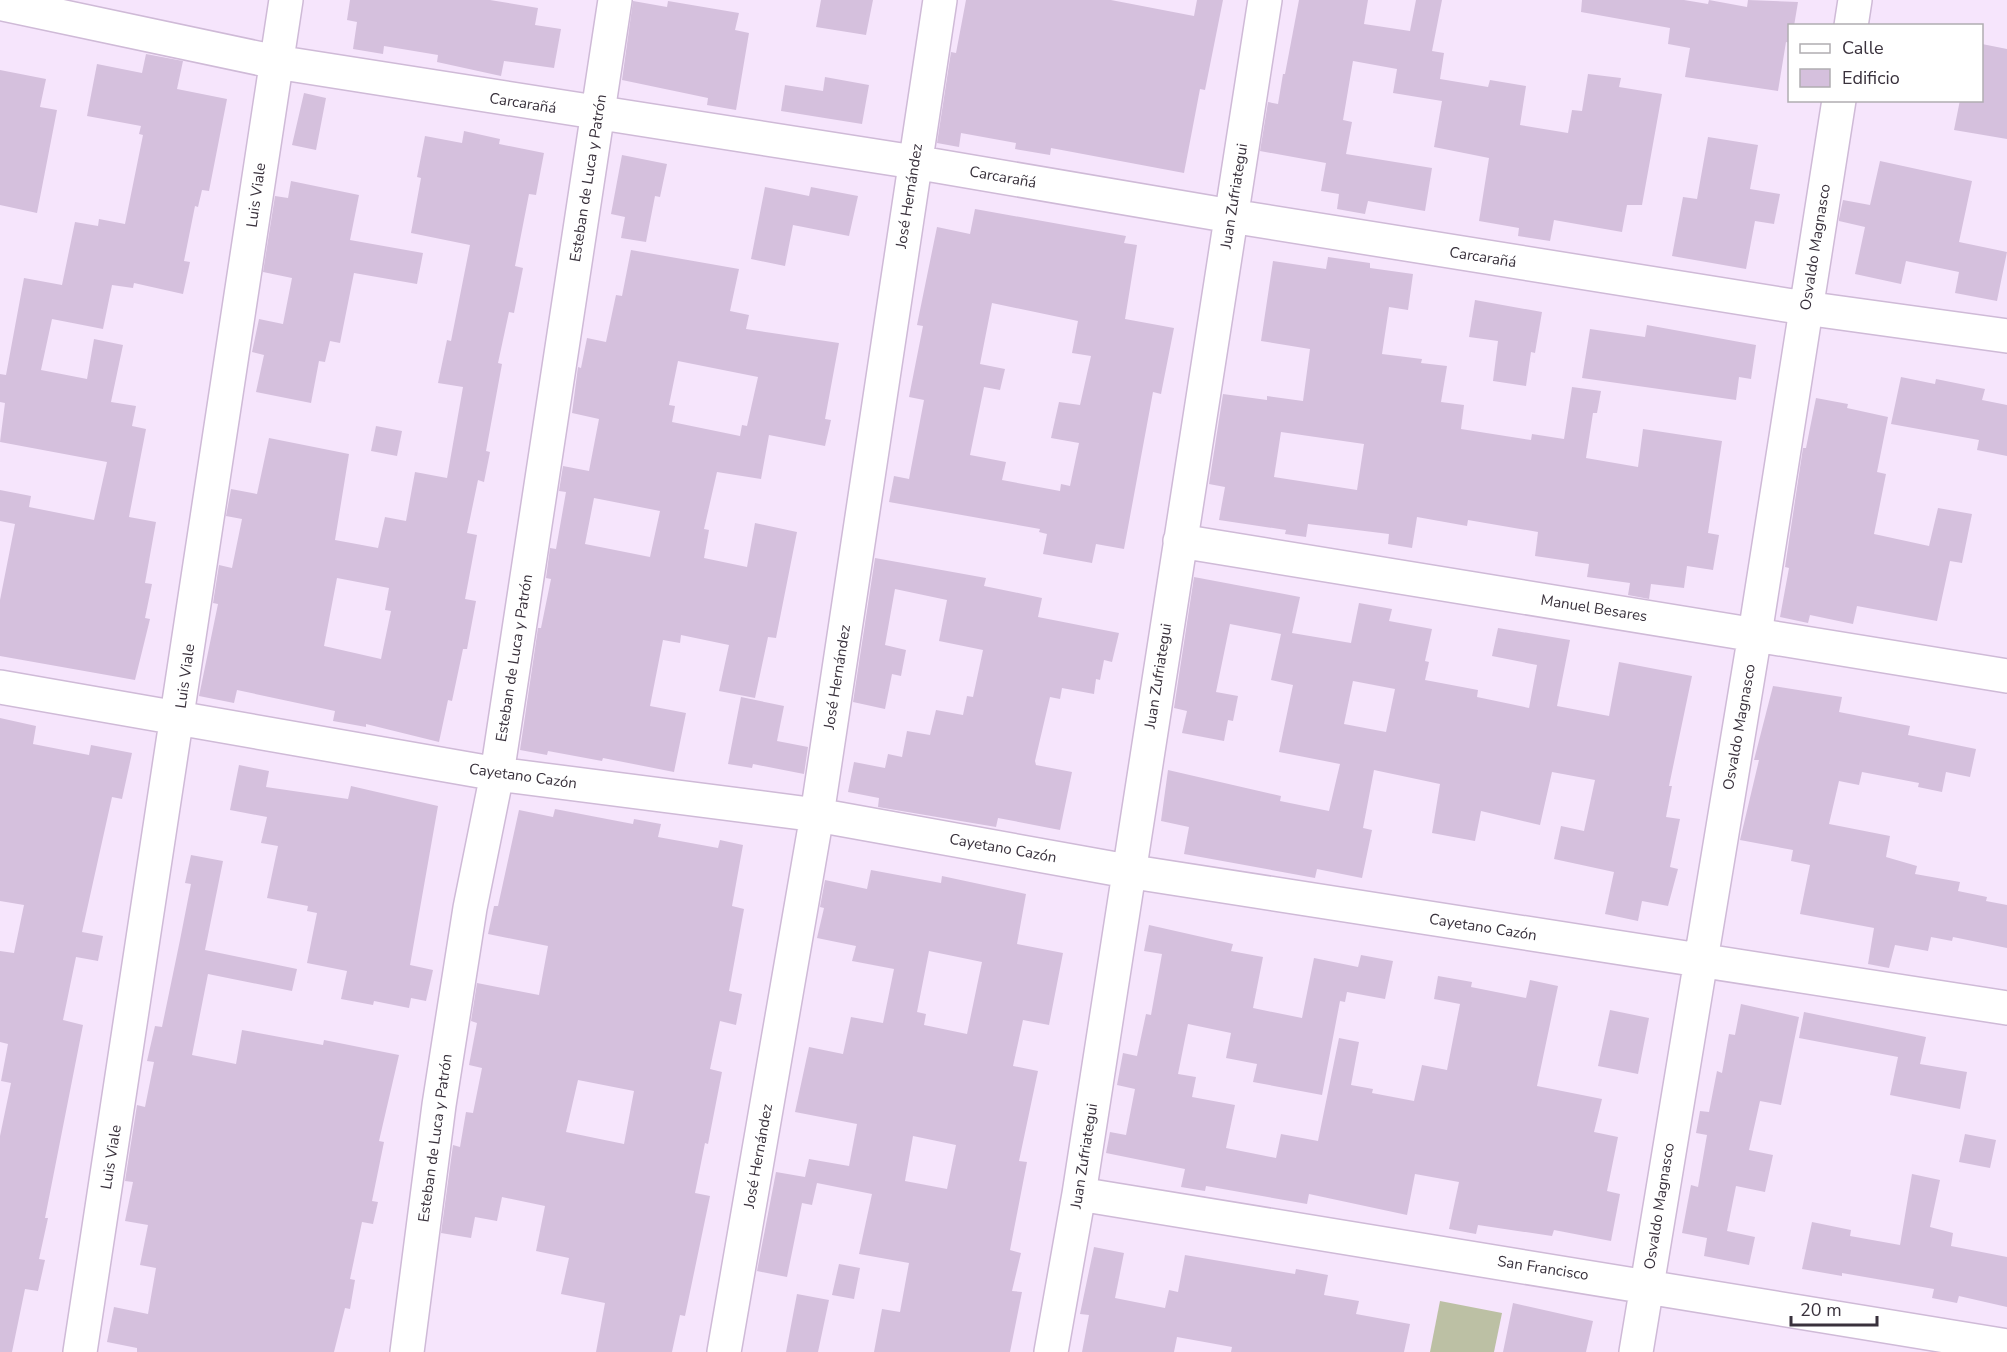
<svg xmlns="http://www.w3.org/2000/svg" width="2007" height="1352" font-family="'Nunito Sans',sans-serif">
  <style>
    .green { fill: #bcc0a4 }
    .building { fill: #d5c0dd; fill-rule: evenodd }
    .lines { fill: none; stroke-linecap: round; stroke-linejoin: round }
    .minor-casing { stroke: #cfbad7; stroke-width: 36 }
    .minor { stroke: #fff; stroke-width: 33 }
    .labels { text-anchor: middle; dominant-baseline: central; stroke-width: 4.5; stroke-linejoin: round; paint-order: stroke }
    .street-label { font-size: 15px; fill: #39313c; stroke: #fff }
  </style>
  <rect width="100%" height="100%" fill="#f6e5fc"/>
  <!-- green -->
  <path class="green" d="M1440 1301 1502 1313 1494 1352H1430Z"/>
  <!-- building -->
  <path class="building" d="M350 0H490L538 8 535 25 561 29 554 68 504 61 501 76 437 62 438 55 384 46 383 54 353 49 357 22 347 20Z
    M821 0H873L866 35 816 27Z
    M966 0H1111L1194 16 1197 0H1223L1205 90 1200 89 1184 173 1051 148 1050 155 1015 149 1016 143 961 133 959 147 937 143 951 52 956 53Z
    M1299 0H1368L1364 24 1410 31 1416 0H1442L1432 51 1444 53 1440 79 1488 87 1490 80 1526 86 1520 125 1568 133 1572 110 1582 111 1588 74 1621 78 1619 87 1662 94 1642 205H1627L1622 232 1554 220 1550 241 1518 236 1519 228 1479 221 1489 158 1434 147 1442 101 1393 93 1397 69 1353 61 1343 120 1352 122 1346 154 1432 168 1425 211 1368 201 1365 214 1337 209 1339 194 1321 191 1326 163 1260 151 1268 102 1278 104 1283 74H1285Z
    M1582 0H1684L1708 4 1709 0 1747 7 1748 0 1798 2 1794 26H1790V43L1786 42 1778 91 1685 77 1690 48 1668 44 1670 28 1581 12Z
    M633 1 667 7 668 1 739 13 735 30 749 33 736 110 707 105 708 98 622 80Z
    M1982 44 2007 49V139L1954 130 1960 100H1982Z
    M146 54 183 61 177 89 227 99 209 191 202 190 198 207 195 206 184 261 190 262 183 294 134 283 133 288 112 285 103 329 52 319 41 370 87 379 94 339 123 345 111 402 136 406 132 426 146 429 129 517 156 522 145 583 152 584 145 618 150 619 135 680 0 656V600L15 524 0 521V490L31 496 29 507 94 520 107 462 0 442 5 403 0 402V374L6 375 24 278 62 285 75 222 98 226 99 219 125 224 143 135 139 134 141 126 87 116 97 64 142 73Z
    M0 70 46 79 40 107 57 110 37 213 0 205Z
    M825 77 869 85 862 124 781 111 785 85 823 91Z
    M304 93 326 98 316 150 292 145Z
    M464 131 500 139 499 144 544 153 536 195 529 194 515 266 523 268 514 313 509 312 498 363 502 364 486 451 490 452 484 482 478 480 467 533 477 535 465 599 476 601 467 649H463L452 701 448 700 439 742 366 724V727L333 721 335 711 237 690 234 703 199 696 218 604 213 603 219 565 232 568 242 519 226 516 231 489 257 494 269 438 349 454 335 540 378 548 385 517 406 521 415 472 447 478 463 387 438 383 447 340 451 341 470 245 411 233 421 178 417 177 425 136 462 143ZM337 578 389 588 385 610 391 611 381 659 324 646Z
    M1708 137 1758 145 1750 189 1780 194 1774 224 1755 221 1746 269 1672 256 1683 197 1697 199Z
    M622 155 667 164 660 197 655 196 646 242 621 238 625 217 611 214Z
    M1880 161 1972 181 1959 242 2007 252 1997 301 1955 293 1959 272 1906 261 1901 284 1855 274 1865 227 1839 221V219L1843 200 1870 205Z
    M291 181 359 195 350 240 423 253 417 284 354 273 340 343 330 341 325 362 319 361 311 403 256 392 264 355 252 352 259 319 283 324 292 278 263 272 275 196 288 198Z
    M765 187 809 196 811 187 858 196 849 236 793 225 785 266 751 259Z
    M975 209 1126 236 1124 243 1137 245 1125 319 1174 328 1161 394 1153 392 1124 549 1096 544 1092 563 1043 554 1047 534 1039 532 1040 529 889 502 894 476 909 479 924 400 909 397 923 326 917 325 937 227 970 234ZM992 303 1078 321 1072 353 1091 356 1080 405 1059 402 1051 438 1079 443 1070 486 1061 484 1060 491 1002 480 1006 462 970 455 984 387 1000 390 1005 369 980 364Z
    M631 250 739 269 730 311 749 315 746 329 839 343 825 419 831 420 825 446 769 435 761 479 717 472 704 529 709 530 704 558 747 567 755 523 797 532 776 638 768 637 755 698 719 691 729 645 681 635 680 643 663 640 650 706 686 713 674 772 603 758 602 761 548 751 547 755 520 750 538 628H541L551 579 546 578 550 548 556 549 566 492 559 491 563 466 589 471 599 419 572 413 578 367 581 368 587 338 606 342 616 295 622 296ZM678 361 758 377 747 426 742 425 740 436 672 422 675 406 669 405ZM594 498 660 511 650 557 585 544Z
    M1328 257 1370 263V268L1413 274 1408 310 1389 307 1382 354 1422 359 1421 363 1447 366 1441 402 1464 405 1461 429 1531 440 1532 434 1564 439 1572 387 1601 391 1597 413H1593L1586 458 1638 467 1643 429 1722 441 1708 533 1719 535 1713 570 1687 566 1684 588 1651 584 1649 599 1628 595 1630 583 1587 577 1589 564 1535 556 1538 532 1468 520 1467 526 1417 517 1412 548 1388 544 1389 534 1308 524 1306 537 1285 534 1286 530 1219 520 1225 487 1209 484 1223 394 1267 400V396L1303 401 1310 349 1261 341 1273 261 1326 269ZM1281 432 1364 444 1357 490 1274 477Z
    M1475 300 1542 312 1535 353 1531 352 1526 386 1493 381 1498 341 1469 337Z
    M1647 325 1756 345 1751 379 1739 377 1736 400 1582 378 1590 329 1645 337Z
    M1901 377 1935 384 1936 379 1985 389 1982 400 2007 405V456L1977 450 1979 440 1891 424Z
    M1816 398 1848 404 1847 408 1888 417 1877 472 1886 474 1874 534 1929 546 1938 508 1972 514 1962 563 1950 561 1937 621 1857 606 1853 624 1810 615 1808 623 1780 617 1789 568 1785 567 1803 448H1806Z
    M376 426 402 431 397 456 371 451Z
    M875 558 986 578 984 586 1042 598 1038 617 1119 633 1112 662 1104 660 1100 680 1096 679 1094 694 1062 688 1060 699 1050 697 1035 761 1036 765 1072 772 1060 830 998 818 996 827 878 807 879 798 848 792 854 762 885 768 888 754 902 757 907 731 930 735 936 710 963 715 967 696 973 697 983 650 939 641 947 600 895 589 885 645 906 650 901 676 892 674 885 709 853 702Z
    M1194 577 1300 597 1292 633 1351 643 1359 603 1392 609 1389 621 1432 629 1425 661 1429 662 1425 680 1478 690 1477 697 1529 708 1537 665 1492 656 1498 628 1570 640 1557 706 1609 716 1619 662 1692 676 1669 786H1672L1666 817 1680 819 1670 867 1678 869 1668 906 1642 901 1638 921 1605 914 1614 872 1554 859 1561 826 1584 831 1595 780 1552 772 1540 825 1481 811 1475 841 1432 833 1440 784 1374 770 1363 828 1372 830 1362 878 1317 869 1315 878 1184 854 1189 827 1161 821 1168 770 1281 796 1280 801 1329 811 1340 764 1279 752 1293 685 1271 680 1281 634 1230 624 1216 692 1238 696 1233 721 1228 720 1224 741 1182 733 1187 711 1174 708ZM1353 681 1395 689 1386 732 1344 724Z
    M1773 686 1842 697 1839 712 1910 726 1908 735 1976 749 1970 777 1946 772 1942 792 1918 787 1919 783 1862 772 1859 785 1839 781 1829 824 1890 836 1886 857 1917 866 1915 874 1960 882 1958 891 1987 897 1986 901 2007 905V948L1953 937 1952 941 1931 937 1928 951 1895 945 1889 968 1868 964 1874 928 1800 914 1810 865 1791 861 1793 850 1740 840 1759 760H1754Z
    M741 697 784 706 777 741 808 747 804 774 753 764 752 768 728 764Z
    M0 718 36 726 33 744 89 755 91 745 132 753 122 799 112 797 82 932 103 936 98 961 76 957 63 1020 83 1025 45 1218H48L39 1259 45 1260 38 1291 25 1289 12 1352H0V1136L11 1083 1 1081 8 1044 0 1042V951L14 953 24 905 0 901Z
    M239 765 269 771 266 787 348 799 351 786 438 806 410 965 433 970 426 1001 411 998 409 1008 374 1001 373 1005 341 999 347 971 307 963 317 913 307 911 308 906 267 898 278 846 261 843 267 817 230 810Z
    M555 809 633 824 634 819 661 824 658 837 718 848 720 840 743 845 732 906 744 909 729 991 742 994 736 1025 720 1021 710 1069 722 1072 708 1144 705 1143 695 1193 710 1196 685 1316 680 1315 672 1352H596L605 1303 561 1294 569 1258 536 1251 545 1206 502 1197 497 1221 475 1217 471 1238 441 1233 453 1145 460 1147 466 1112 473 1113 482 1068 469 1065 477 1023 471 1021 477 983 539 995 548 946 488 934 494 906H498L519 810 553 817ZM578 1080 634 1091 624 1144 566 1132Z
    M191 855 223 861 205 950 297 969 292 991 208 974 192 1055 236 1064 242 1030 323 1045 324 1040 399 1055 379 1141 384 1142 372 1201 378 1202 373 1224 362 1222 350 1279 355 1280 350 1309 345 1308 334 1352H137V1348L107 1342 114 1307 148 1314 156 1268 140 1265 148 1225 125 1221 133 1182 125 1181 137 1105 145 1107 154 1062 147 1061 155 1026 162 1027 180 940 191 884 185 883Z
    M871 870 941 883 942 876 1026 894 1017 944 1063 953 1049 1025 1023 1020 1013 1066 1038 1071 1019 1161 1027 1162 1010 1250 1021 1253 1012 1291 1022 1292 1010 1352H874L882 1309 900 1312 909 1263 859 1254 872 1194 817 1183 812 1205 802 1203 787 1277 757 1271 776 1172 805 1177 809 1159 849 1166 857 1124 795 1112 809 1047 843 1054 851 1017 883 1023 894 969 852 961 856 946 817 938 824 908 820 907 825 880 867 889ZM929 951 982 962 967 1034 924 1025 926 1014 917 1012ZM913 1136 956 1145 947 1189 905 1181Z
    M1149 925 1233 944 1231 951 1263 957 1253 1008 1302 1018 1314 958 1358 967 1361 955 1393 961 1385 999 1347 992 1345 1002 1340 1001 1322 1095 1253 1082 1257 1064 1226 1058 1231 1033 1188 1024 1178 1074 1196 1077 1192 1097 1235 1105 1226 1148 1276 1158 1281 1134 1318 1141 1339 1038 1359 1042 1351 1085 1373 1089 1372 1093 1414 1101 1422 1065 1447 1070 1460 1004 1434 999 1438 976 1472 982 1471 987 1526 998 1530 980 1558 986 1537 1086 1602 1099 1594 1132 1618 1137 1607 1191 1620 1194 1611 1241 1554 1230 1552 1236 1478 1225 1476 1234 1449 1229 1459 1182 1415 1174 1407 1215 1309 1194 1307 1204 1206 1186 1205 1191 1181 1187 1185 1169 1106 1153 1110 1132 1126 1135 1135 1089 1117 1085 1123 1053 1137 1056 1146 1014 1151 1015 1162 954 1144 951Z
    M1741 1004 1799 1017 1781 1105 1760 1101 1749 1150 1773 1155 1765 1192 1736 1186 1727 1231 1755 1237 1749 1265 1704 1256 1707 1238 1682 1233 1691 1185 1698 1187 1707 1135 1696 1133 1700 1111 1709 1112 1717 1071 1722 1073 1729 1034 1735 1035Z
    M1610 1010 1649 1018 1638 1074 1598 1066Z
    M1804 1012 1926 1037 1920 1064 1967 1072 1960 1109 1890 1095 1898 1057 1799 1038Z
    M1965 1134 1996 1140 1990 1168 1959 1162Z
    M1912 1174 1940 1180 1930 1227 1953 1233 1951 1246 2007 1257V1307L1959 1296 1957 1303 1932 1298 1934 1289 1842 1273V1276L1802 1269 1812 1222 1851 1230 1850 1236 1900 1245Z
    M1094 1247 1124 1253 1115 1298 1165 1308 1169 1290 1178 1292 1185 1255 1295 1274 1296 1269 1328 1275 1324 1295 1359 1301 1356 1314 1410 1324 1404 1352H1231L1232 1347 1177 1337 1174 1352H1082L1089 1315 1080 1314Z
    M839 1264 860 1268 854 1299 832 1295Z
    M797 1294 829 1300 818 1352H786Z
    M1513 1303 1593 1321 1586 1352H1503Z"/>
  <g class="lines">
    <!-- minor casing -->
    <g class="minor-casing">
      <path id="minor" d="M3 4 276 62 914 162 1231 216 1805 308 2007 336
        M1851 26 1855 0
        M1180 541 2007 676
        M0 687 497 774 817 815 1127 871 2007 1008
        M1079 1194 2007 1346
        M80 1352 286 0
        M407 1352 439 1105 470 908 497 774 615 0
        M724 1352 817 815 940 0
        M1051 1352 1079 1194 1265 0
        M1636 1352 1755 634 1839 100"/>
    </g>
    <!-- minor -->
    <use href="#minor" class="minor"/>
  </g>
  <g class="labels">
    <!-- street labels -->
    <g class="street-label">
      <text transform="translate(523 103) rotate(9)">Carcarañá</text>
      <text transform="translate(1003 177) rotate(10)">Carcarañá</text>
      <text transform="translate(588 178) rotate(-81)">Esteban de Luca y Patrón</text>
      <text transform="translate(256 195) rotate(-82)">Luis Viale</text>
      <text transform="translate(909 196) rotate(-81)">José Hernández</text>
      <text transform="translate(1234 196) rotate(-81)">Juan Zufriategui</text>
      <text transform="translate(1815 247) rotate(-81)">Osvaldo Magnasco</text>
      <text transform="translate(1483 257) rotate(9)">Carcarañá</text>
      <text transform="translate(1594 608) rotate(9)">Manuel Besares</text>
      <text transform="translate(514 658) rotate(-81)">Esteban de Luca y Patrón</text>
      <text transform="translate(185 676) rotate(-82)">Luis Viale</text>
      <text transform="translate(1158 676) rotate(-81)">Juan Zufriategui</text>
      <text transform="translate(837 677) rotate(-81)">José Hernández</text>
      <text transform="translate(1739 727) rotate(-80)">Osvaldo Magnasco</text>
      <text transform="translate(523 776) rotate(8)">Cayetano Cazón</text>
      <text transform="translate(1003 848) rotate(10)">Cayetano Cazón</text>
      <text transform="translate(1483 927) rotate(9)">Cayetano Cazón</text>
      <text transform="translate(435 1138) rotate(-82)">Esteban de Luca y Patrón</text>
      <text transform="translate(758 1156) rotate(-80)">José Hernández</text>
      <text transform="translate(1084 1156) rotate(-81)">Juan Zufriategui</text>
      <text transform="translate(111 1157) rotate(-81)">Luis Viale</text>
      <text transform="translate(1659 1206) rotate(-81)">Osvaldo Magnasco</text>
      <text transform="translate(1543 1268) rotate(9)">San Francisco</text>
    </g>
  </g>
  <!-- legend -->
  <rect x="1788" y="24" width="195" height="78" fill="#ffffff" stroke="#b0adb1" stroke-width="1.5"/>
  <rect x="1800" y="44" width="30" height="9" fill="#ffffff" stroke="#b0adb1" stroke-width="1.5"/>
  <text x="1842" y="54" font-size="18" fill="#39313c">Calle</text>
  <rect x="1800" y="69" width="30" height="18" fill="#d5c0dd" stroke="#b0adb1" stroke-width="1.5"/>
  <text x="1842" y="84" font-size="18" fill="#39313c">Edificio</text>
  <!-- scale -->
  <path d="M1791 1316v9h86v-9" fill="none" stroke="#39313c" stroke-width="3"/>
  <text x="1800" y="1316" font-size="18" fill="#39313c" stroke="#ffffff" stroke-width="4.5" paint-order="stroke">20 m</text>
</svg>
